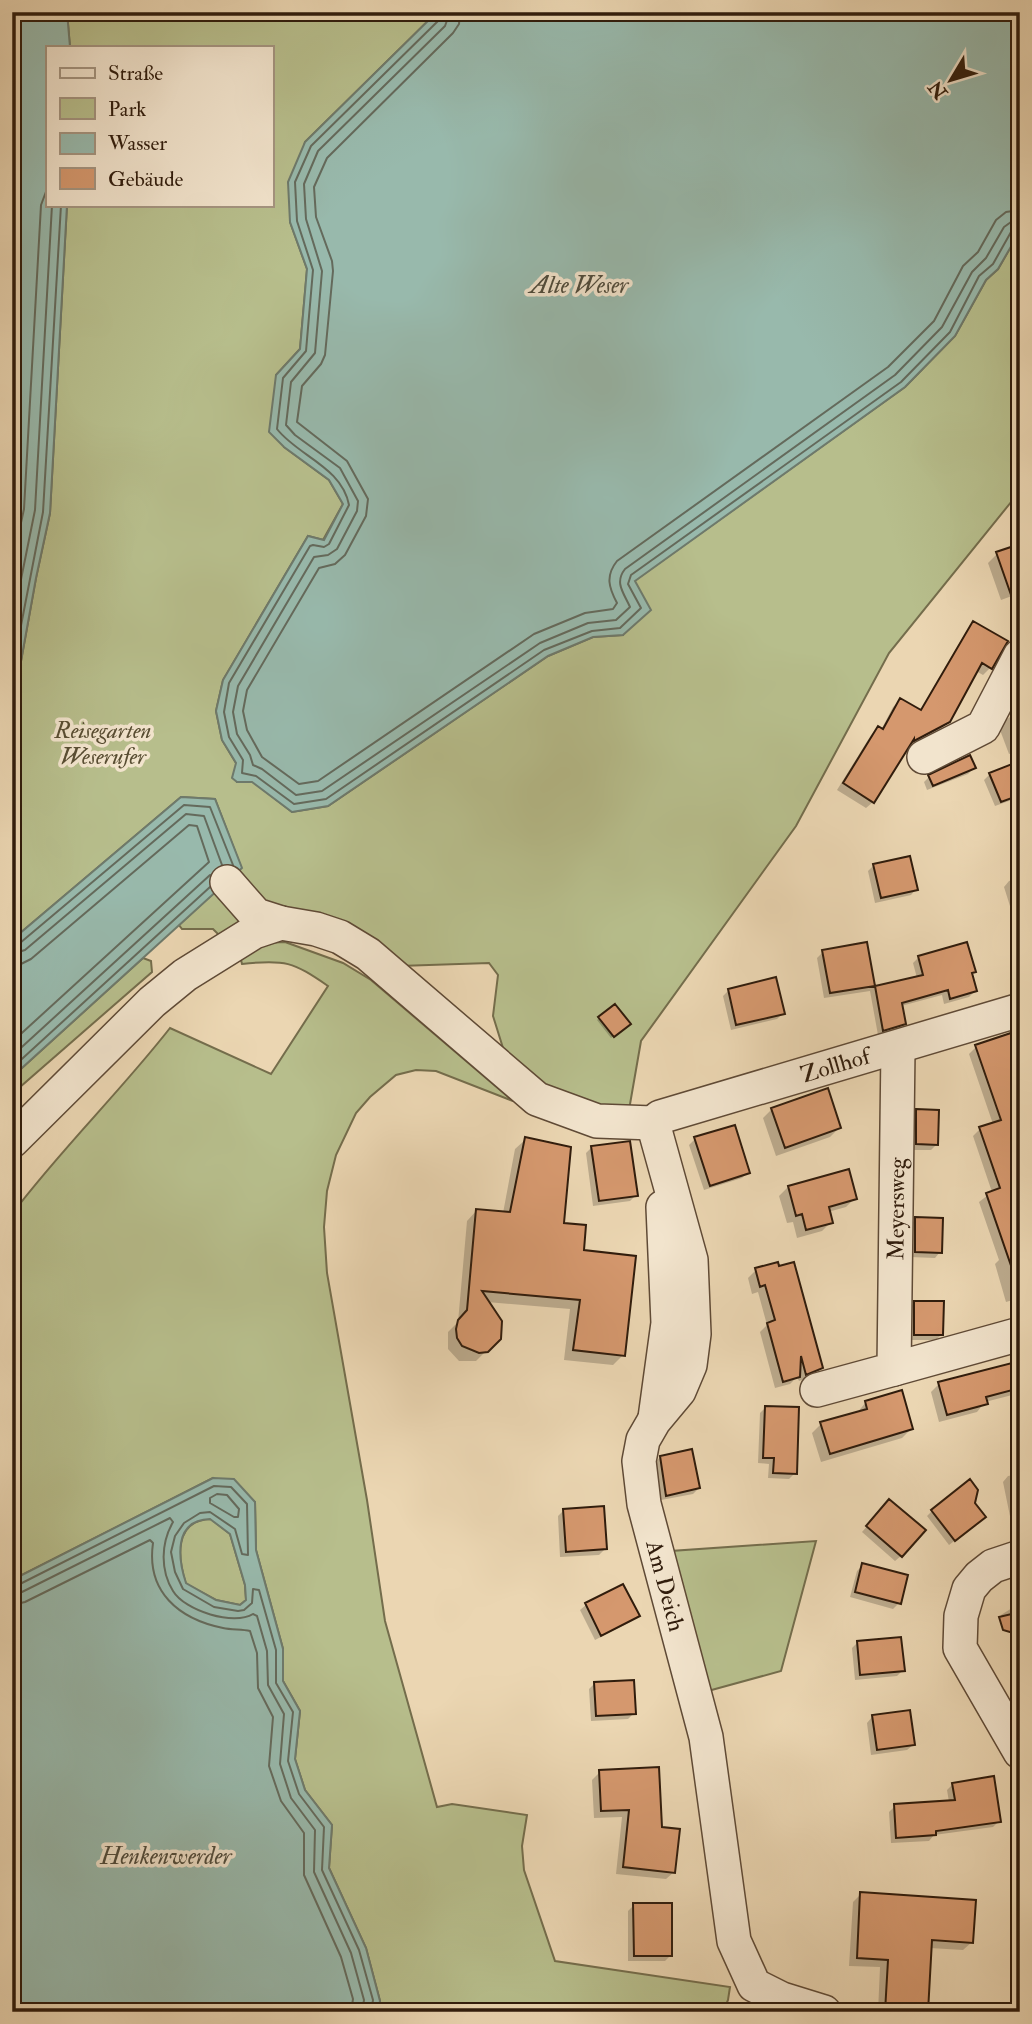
<svg xmlns="http://www.w3.org/2000/svg" width="1032" height="2024" font-family="'IM FELL Double Pica',serif">
  <style>
    .green { fill: #b7be8c; stroke: #746d4c; stroke-width: 2 }
    .water { fill: #98b9ac; stroke: #6e7a6c; stroke-width: 2; fill-rule: evenodd }
    .shadow { fill: #0003 }
    .lines { fill: none; stroke-linecap: round; stroke-linejoin: round }
    .shore { stroke: #646a5c; stroke-width: 2 }
    .building { fill: #d5986e; stroke: #301c0c; stroke-width: 2 }
    .minor-casing { stroke: #5f4a36; stroke-width: 36 }
    .minor { stroke: #f2e4cd; stroke-width: 33 }
    .labels { text-anchor: middle; dominant-baseline: central; stroke-width: 7; stroke-linejoin: round; paint-order: stroke }
    .park-label { font-size: 23px; font-style: italic; fill: #584d32; stroke: #f2e4cd }
    .street-label { font-size: 23px; fill: #301c0c; stroke: #f2e4cd }
    .water-label { font-size: 24px; font-style: italic; fill: #4f4b3c; stroke: #f2e4cd }
  </style>
  <rect width="100%" height="100%" fill="#ebd6b2"/>
  <filter id="stains"><feTurbulence type="fractalNoise" baseFrequency=".00286" numOctaves="4"/><feColorMatrix values="0 0 0 0 .2 0 0 0 0 .09 0 0 0 0 .02 0 0 0 .5 -.17"/></filter>
  <radialGradient id="worn" r=".72"><stop offset=".6" stop-color="#630" stop-opacity="0"/><stop offset="1" stop-color="#630" stop-opacity=".3"/></radialGradient>
  <!-- green -->
  <path class="green" d="M67 12H437L305 142 290 222 307 269 300 349 276 375 284 447 329 480 343 504 323 540 308 536 223 680 216 711 222 740 236 763 237 782 252 781 292 812 328 806 548 656 593 637 623 635 634 581 905 387 955 336 986 280 998 269 1020 231V491L889 653 796 826 641 1041 629 1110 582 1109 508 1064 493 1016 498 975 489 963 399 966 279 918 232 876 241 867 215 799 181 797 12 940V711L36 578 50 513 67 205H271V47H70Z
    M221 886 247 923 223 939 213 929H182L179 925Z
    M285 942 343 963 371 980 513 1101 436 1071 416 1070 396 1075 370 1097 356 1113 336 1155 327 1191 324 1227 327 1273 367 1500 385 1621 437 1807 452 1804 527 1815 522 1846 524 1870 555 1961 730 1987 728 2000 723 2012H377L380 2001 366 1948 329 1868 332 1825 305 1790 295 1759 300 1711 283 1681V1649L256 1550 255 1502 213 1478 12 1580V1214C61 1149 120 1092 170 1028L271 1074 328 986C293 962 285 959 242 964L240 956 263 943Z
    M143 958 151 961 152 972 12 1094V1077Z
    M211 1519 230 1534 245 1585 246 1600 240 1605 216 1600 186 1584C178 1559 173 1520 211 1519Z
    M816 1541 781 1671 708 1691 671 1551Z"/>
  <!-- water -->
  <path class="water" d="M12 12H67L70 47H47V205H67L50 513 36 578 12 711Z
    M437 12H1020V231L998 269 986 280 955 336 905 387 635 581 651 610 623 635 593 637 548 656 328 806 292 812 252 782H237L232 778 236 763 222 740 216 711 223 680 308 536 324 540 343 504 329 480 284 447 269 432 276 375 300 349 307 269 290 222 288 182 305 142Z
    M181 797 215 799 242 868 12 1077V940Z
    M213 1478 234 1479 255 1502 256 1550 283 1649V1681L300 1711 295 1759 305 1790 332 1825 329 1868 366 1948 380 2001 377 2012H12V1580ZM210 1519 230 1534 245 1585 246 1600 240 1605 216 1600 186 1583C178 1559 173 1520 210 1519Z"/>
  <!-- shadow -->
  <path class="shadow" d="M997 554 1020 593 1001 600 988 563Z
    M974 623 990 668 983 675 976 671 949 721 941 729 907 746 873 802 866 808 837 790 871 735 878 729 881 730 893 707 900 700 920 711 967 630Z
    M1020 709V750L1009 754 1000 730 1005 721Z
    M1020 763V797L995 806 984 780 990 774Z
    M974 768 968 774 927 790 924 782 929 777Z
    M874 865 916 889 911 895 875 903 868 871Z
    M1020 878V920L1015 922 1004 887 1009 881Z
    M866 944 874 988 917 978 913 963 919 957 974 971 971 975 975 991 969 997 944 1004 942 995 901 1006 905 1023 899 1029 878 1035 870 991 824 998 817 958 823 952Z
    M729 990 783 1013 777 1019 731 1030 723 996Z
    M615 1006 627 1026 611 1038 597 1020Z
    M1020 1032V1070L1013 1072 1020 1101V1298L1006 1302 995 1264 999 1260 979 1202 992 1192 973 1136 980 1129 993 1124 969 1054 976 1047Z
    M772 1109 839 1128 830 1137 776 1156 763 1118Z
    M917 1111 937 1144 931 1150H911V1117Z
    M526 1139 562 1225 583 1252 623 1355 613 1365 564 1360 570 1309 487 1302 499 1338 476 1361H459L448 1349V1332L458 1322 467 1221 477 1210 503 1213 515 1149Z
    M695 1139 748 1172 742 1178 704 1190 689 1145Z
    M592 1147 636 1195 630 1201 593 1206 586 1153Z
    M788 1187 855 1198 846 1207 828 1212 831 1222 822 1231 797 1238 793 1222 787 1223 779 1196Z
    M916 1219 940 1252 935 1258 910 1257V1225Z
    M756 1270 821 1368 813 1376 799 1381 797 1377 790 1384 775 1388 760 1332 767 1325 758 1292 752 1294 748 1278Z
    M915 1302 942 1334 936 1340H909V1308Z
    M1020 1362V1393L985 1402 977 1412 939 1422 931 1392 939 1384Z
    M866 1402 911 1429 902 1438 821 1462 812 1433 821 1424 857 1413Z
    M766 1407 795 1473 789 1479 768 1478 769 1464 758 1463 760 1413Z
    M660 1457 699 1488 693 1494 661 1500 655 1463Z
    M1020 1474V1524L1012 1526 1003 1482 1008 1476Z
    M973 1504 979 1522 949 1545 927 1516 932 1511Z
    M884 1507 901 1556 895 1561 862 1532Z
    M564 1510 605 1549 599 1555 560 1557 558 1516Z
    M863 1565 899 1603 893 1609 850 1597 857 1571Z
    M1020 1593V1626L1004 1630 1001 1615 1012 1608 1010 1599Z
    M586 1605 638 1616 632 1621 595 1640 580 1610Z
    M858 1642 903 1670 897 1676 855 1680 852 1648Z
    M595 1683 634 1713 628 1719 591 1721 589 1689Z
    M872 1717 913 1745 907 1750 871 1755 867 1723Z
    M600 1772 661 1829 674 1872 666 1879 616 1874 622 1817 594 1818 592 1780Z
    M953 1784 999 1821 993 1827 934 1835 929 1841 891 1843 889 1812 895 1806 949 1802 947 1790Z
    M861 1894 972 1942 963 1950 930 1948 927 2012H878L880 1967 849 1966 853 1902Z
    M634 1905 671 1955 665 1961H628V1911Z"/>
  <g class="lines">
    <!-- shore -->
    <path class="shore" d="M441 12 439 20 311 146 295 182 297 221 313 270 306 351 283 378 277 429C298 456 342 467 349 505L329 544 324 547 313 545 310 546 229 683 224 712 229 737 243 760 242 773 256 776 294 804 326 799 544 650 592 631 620 628 641 608 628 584 631 575 901 382 950 332 979 276 993 264 1011 232 1020 229
      M450 12 445 26 318 151 304 184 306 219 322 271 315 353 291 382 286 425 295 435 340 468 358 501 357 511 337 549 328 555 314 557 238 686 233 712 237 734 250 755 253 765 262 769 296 795 322 791 540 643 588 623 616 620 630 607C624 593 614 583 625 569L895 375 942 327 972 272 986 258 1004 227 1011 222 1020 220
      M460 12 459 24 453 33 327 158 314 187 316 217 332 261 333 271 325 355 321 364 302 386 297 422 347 461 368 499 366 516 345 555 335 564 319 568 247 690 243 711 247 730 262 757 299 784 318 781 534 634 585 613 613 609 617 603C609 588 605 576 617 561L888 367 934 321 963 266 978 252 996 220 1006 212 1020 210
      M12 564 24 509 41 205 47 189
      M12 624 35 510 52 205
      M12 672 43 512 61 205
      M12 945 20 943 184 805 210 807 233 865
      M12 954 25 950 186 814 204 816 222 865
      M12 964H21L31 959 189 825 197 826 209 862 12 1042
      M12 1056 210 875
      M12 1068 210 887
      M217 1494 227 1495 239 1509 238 1517H234L210 1503V1498Z
      M12 1585H18L214 1486 231 1487 247 1504 248 1555 242 1554 235 1529 210 1512 200 1513 184 1523 175 1536 171 1552 175 1572 183 1589 214 1607 238 1611 244 1610 252 1603 253 1589 259 1590 276 1650V1683L293 1712 288 1761 299 1794 324 1827 322 1870 359 1950 373 2000 371 2012
      M12 1594 22 1592 170 1518 173 1522C161 1543 160 1570 173 1591 185 1611 234 1626 253 1614L257 1616 267 1651 268 1685 284 1714 280 1764 291 1798 315 1830 314 1872 351 1953 364 2000 362 2012
      M12 1605 25 1602 150 1540 153 1543C146 1592 179 1619 223 1628 232 1630 242 1629 250 1631L257 1653 258 1688 273 1717 269 1766 281 1801 304 1833V1875L341 1957 353 1999 351 2012"/>
  </g>
  <!-- building -->
  <path class="building" d="M1020 544V612H1017L996 552Z
    M973 621 1008 641 992 669 982 663 950 722 914 741V739L874 803 843 783 878 726 883 729 900 698 921 710Z
    M970 755 976 768 933 786 928 775Z
    M1020 761V795L1001 802 989 773Z
    M910 856 918 890 881 898 873 864Z
    M867 942 875 986 830 993 822 950Z
    M967 942 976 972 972 973 977 991 950 999 948 990 902 1003 906 1024 883 1031 875 986 923 975 918 956Z
    M776 977 785 1014 736 1025 728 989Z
    M615 1004 631 1024 614 1037 598 1017Z
    M1020 1030V1066L1014 1068 1020 1085V1283H1017L986 1193 1000 1188 979 1127 1001 1120 975 1045Z
    M828 1088 841 1128 785 1148 771 1108Z
    M916 1109 939 1110 938 1145 916 1144Z
    M735 1125 750 1173 710 1186 694 1137Z
    M525 1137 571 1147 564 1223 586 1225 584 1250 636 1256 625 1356 573 1350 580 1300 482 1291 502 1321 501 1339 488 1352 479 1353 462 1346 457 1338 456 1329 458 1320 467 1310 476 1209 510 1212Z
    M630 1141 638 1196 599 1201 591 1146Z
    M849 1169 857 1199 829 1207 833 1223 806 1230 802 1214 796 1216 788 1186Z
    M915 1217 943 1218 942 1253 915 1252Z
    M778 1262 779 1266 794 1262 823 1368 806 1375 801 1356 800 1377 783 1382 767 1323 775 1320 765 1285 760 1287 755 1268Z
    M914 1301H944L943 1335H914Z
    M1020 1361V1388L986 1397 988 1404 947 1415 938 1382Z
    M902 1390 913 1429 830 1454 820 1422 867 1409 865 1401Z
    M765 1406 799 1407 797 1474 773 1473 774 1458H763Z
    M692 1449 700 1488 666 1496 660 1456Z
    M970 1479 978 1490 975 1503 986 1517 955 1541 931 1510Z
    M889 1499 926 1530 902 1557 866 1526Z
    M604 1506 607 1549 566 1552 563 1509Z
    M862 1563 908 1575 901 1604 855 1592Z
    M623 1584 640 1616 601 1636 585 1603Z
    M1020 1612V1635L1003 1630 999 1617Z
    M901 1637 905 1671 860 1675 857 1641Z
    M634 1680 636 1714 596 1716 594 1682Z
    M910 1710 915 1745 877 1750 872 1715Z
    M659 1767 662 1827 680 1829 675 1873 623 1867 629 1810 601 1811 599 1770Z
    M994 1776 1001 1822 936 1831V1835L896 1838 894 1804 955 1800 952 1783Z
    M860 1892 976 1900 973 1943 932 1940 928 2012H885L888 1960 857 1958Z
    M633 1903H672V1956H634Z"/>
  <g class="lines">
    <!-- minor casing -->
    <g class="minor-casing">
      <g id="minor">
        <path d="M924 757 983 727 1020 656"/>
        <path d="M227 882 256 915 281 923"/>
        <path id="s1" d="M653 1123 691 1260 694 1334 690 1365 679 1391 654 1421 643 1440 639 1461 644 1504 706 1737 734 1941 754 1985 782 1999 824 2012"/>
        <path id="s2" d="M653 1123 660 1117 1020 1010"/>
        <path d="M12 1141 152 1002 185 975 254 932 281 923 316 929 340 937 368 954 537 1099 597 1121 653 1123"/>
        <path d="M894 1369 1020 1334"/>
        <path id="s3" d="M817 1390 894 1369 898 1048"/>
        <path d="M655 1418 668 1323 663 1207"/>
        <path d="M1020 1557 993 1566 979 1577 969 1589 961 1616 960 1648 1020 1752"/>
      </g>
    </g>
    <!-- minor -->
    <use href="#minor" class="minor"/>
  </g>
  <g class="labels">
    <!-- park labels -->
    <g class="park-label">
      <text x="103" y="730">Reisegarten<tspan x="103" dy="26">Weserufer</tspan></text>
    </g>
    <!-- street labels -->
    <g class="street-label">
      <text stroke="none"><textPath href="#s2" startOffset="192">Zollhof</textPath></text>
      <text stroke="none"><textPath href="#s3" startOffset="240">Meyersweg</textPath></text>
      <text stroke="none"><textPath href="#s1" startOffset="486">Am Deich</textPath></text>
    </g>
    <!-- water labels -->
    <g class="water-label">
      <text x="579" y="285">Alte Weser</text>
      <text x="166" y="1856">Henkenwerder</text>
    </g>
  </g>
  <!-- margin -->
  <rect width="1032" height="2024" fill="none" stroke="#ebd6b2" stroke-width="42"/>
  <rect x="14" y="14" width="1004" height="1996" fill="none" stroke="#301c0c" stroke-width="3.5"/>
  <rect x="21" y="21" width="990" height="1982" fill="none" stroke="#301c0c" stroke-width="2"/>
  <!-- legend -->
  <rect x="46" y="46" width="228" height="161" fill="#f2e4cd" stroke="#a49480" stroke-width="2"/>
  <rect x="60" y="68" width="35" height="10" fill="#f2e4cd" stroke="#a49480" stroke-width="2"/>
  <text x="108" y="80" font-size="21" fill="#301c0c">Straße</text>
  <rect x="60" y="98" width="35" height="21" fill="#b7be8c" stroke="#a49480" stroke-width="2"/>
  <text x="108" y="116" font-size="21" fill="#301c0c">Park</text>
  <rect x="60" y="133" width="35" height="21" fill="#98b9ac" stroke="#a49480" stroke-width="2"/>
  <text x="108" y="150" font-size="21" fill="#301c0c">Wasser</text>
  <rect x="60" y="168" width="35" height="21" fill="#d5986e" stroke="#a49480" stroke-width="2"/>
  <text x="108" y="186" font-size="21" fill="#301c0c">Gebäude</text>
  <!-- north arrow -->
  <g transform="translate(951 80) rotate(232)" stroke="#f2e4cd" stroke-width="5" paint-order="stroke">
  <path d="M0-5L12 26L0 18L-12 26Z" fill="#301c0c"/>
  <text y="-10" font-size="19" font-weight="bold" text-anchor="middle" fill="#301c0c">N</text>
  </g>
  <rect width="100%" height="100%" filter="url(#stains)"/>
  <rect width="100%" height="100%" fill="url(#worn)"/>
</svg>
